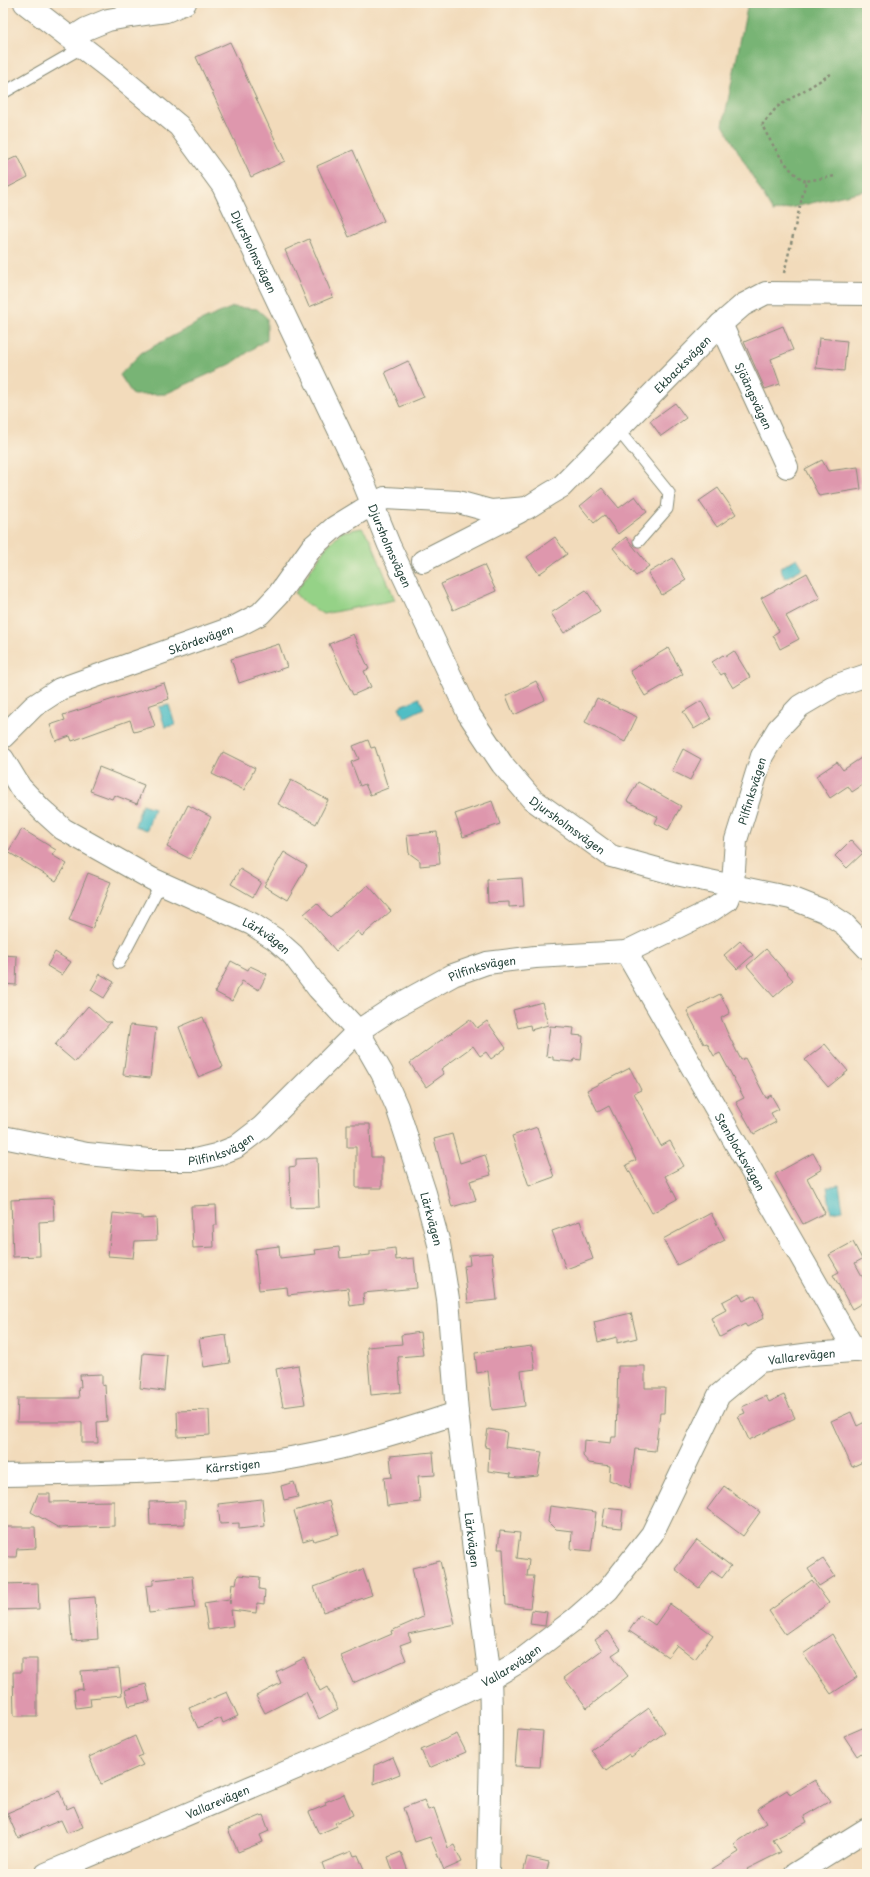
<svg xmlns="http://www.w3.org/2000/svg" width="870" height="1877" font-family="'Playpen Sans',sans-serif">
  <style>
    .green { fill: #95d287; stroke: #5a885e }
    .forest { fill: #78b474; stroke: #4c7854 }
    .water { fill: #50bec5; stroke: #387e7c }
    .building { fill: #de97ad }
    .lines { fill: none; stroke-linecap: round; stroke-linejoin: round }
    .service-casing { stroke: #888c78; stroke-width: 13 }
    .minor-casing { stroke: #888c78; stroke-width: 24 }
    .tertiary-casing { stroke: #888c78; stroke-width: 24 }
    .path { stroke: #888c78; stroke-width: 2.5; stroke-dasharray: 3 3; stroke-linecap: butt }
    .service { stroke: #fff; stroke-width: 11 }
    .minor { stroke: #fff; stroke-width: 22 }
    .tertiary { stroke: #fff; stroke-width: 22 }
    .labels { text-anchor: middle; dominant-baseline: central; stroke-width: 3; stroke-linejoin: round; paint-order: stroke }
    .street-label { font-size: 11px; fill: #1f3d34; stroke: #fcf5e5 }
  </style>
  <rect width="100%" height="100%" fill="#fcf5e5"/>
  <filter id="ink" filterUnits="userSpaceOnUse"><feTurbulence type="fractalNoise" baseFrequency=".025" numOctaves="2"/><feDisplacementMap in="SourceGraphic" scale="8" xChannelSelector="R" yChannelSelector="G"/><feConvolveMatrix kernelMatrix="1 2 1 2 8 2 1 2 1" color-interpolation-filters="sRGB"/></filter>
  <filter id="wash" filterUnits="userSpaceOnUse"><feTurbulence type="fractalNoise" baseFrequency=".012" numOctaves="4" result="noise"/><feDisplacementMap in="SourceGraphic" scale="16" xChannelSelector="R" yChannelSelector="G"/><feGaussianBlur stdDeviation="0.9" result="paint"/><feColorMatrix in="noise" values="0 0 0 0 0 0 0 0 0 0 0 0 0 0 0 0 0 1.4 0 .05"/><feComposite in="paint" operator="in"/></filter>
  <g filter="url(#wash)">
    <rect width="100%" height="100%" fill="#f2dbbb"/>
    <!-- green -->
    <path class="green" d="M362 528 370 539 395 600 323 614 301 600 295 593 327 546 341 532Z"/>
    <!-- forest -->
    <path class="forest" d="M748 3H867V190L773 212 723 125Z
      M233 307 257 309 267 318V339L231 364 165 394 133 395 120 375 141 353 203 320Z"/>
    <!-- water -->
    <path class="water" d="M797 558 803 568 785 578 780 568Z
      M419 698 424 708 404 718 399 707Z
      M169 705 175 725 165 727 159 707Z
      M142 804 154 808 147 830 135 826Z
      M839 1185 843 1210 831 1212 827 1187Z"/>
    <g id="blocks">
      <!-- building -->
      <path class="building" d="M230 42 285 161 251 177 196 57Z
        M353 150 384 221 349 237 317 166Z
        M18 156 28 177 3 190V163Z
        M309 239 333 297 309 307 285 250Z
        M783 326 793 350 771 359 780 384 765 389 744 342Z
        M819 338 847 341 844 371 816 368Z
        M408 361 424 397 400 407 385 372Z
        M675 403 686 418 661 436 650 421Z
        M822 460 828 471 858 467 861 489 819 496 805 469Z
        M602 488 619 508 635 496 647 512 618 534 604 515 594 523 580 506Z
        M718 488 736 514 717 527 699 501Z
        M555 537 567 554 539 574 527 557Z
        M626 537 649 566 636 576 613 548Z
        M673 558 686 580 662 595 648 573Z
        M484 565 496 591 453 610 441 584Z
        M807 573 820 598 786 616 799 639 780 649 773 635 779 631 761 598Z
        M586 590 600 611 564 633 551 613Z
        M353 634 369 669 364 671 371 687 353 695 329 644Z
        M279 644 287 667 239 683 231 659Z
        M668 648 683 674 645 696 630 671Z
        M734 651 750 677 733 688 724 673 721 675 712 662 723 655 725 657Z
        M536 681 545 700 514 715 506 696Z
        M164 683 169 699 148 706 155 726 134 732 130 720 72 741 70 736 56 741 50 725 65 720 63 715Z
        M597 698 637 717 625 742 585 722Z
        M701 701 711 719 694 729 683 712Z
        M368 740 371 748 375 747 388 788 370 795 365 784 360 786 351 762 359 759 353 746Z
        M683 749 701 759 690 780 672 771Z
        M223 752 255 768 244 790 212 774Z
        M867 754V782L852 792 848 786 830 798 816 776 837 762 843 770Z
        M99 767 144 785 137 804 114 795 112 799 90 791Z
        M291 780 328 800 316 824 278 804Z
        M638 782 681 806 668 830 655 823 658 817 627 801Z
        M492 801 500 824 463 837 455 814Z
        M188 805 211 817 190 859 167 847Z
        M22 829 56 850 52 855 67 864 56 881 8 852Z
        M437 832 440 864 420 866V861L409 853 407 835Z
        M851 840 863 853 847 868 835 856Z
        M284 852 307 866 287 900 264 886Z
        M240 869 261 882 253 897 231 884Z
        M88 873 111 882 92 929 69 920Z
        M522 878 524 906 509 907V902L488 903 487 880Z
        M368 885 391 911 362 936 358 931 336 951 304 914 317 903 330 917Z
        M740 941 753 955 737 969 724 955Z
        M766 949 793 980 774 997 747 966Z
        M55 952 71 962 62 975 47 966Z
        M3 955 17 956 16 985 3 984Z
        M231 961 248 970 250 966 267 974 259 990 242 981 232 1001 215 992Z
        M100 974 114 982 104 998 91 990Z
        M720 994 730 1013 721 1018 727 1032 741 1060 745 1058 766 1098 771 1095 779 1109 771 1113 776 1122 754 1134 736 1102 744 1098 720 1053 714 1056 707 1043 704 1044 687 1011Z
        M542 1002 548 1025 531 1030 530 1025 518 1028 513 1010Z
        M88 1006 106 1022H111L75 1062 55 1045Z
        M203 1017 223 1067 198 1077 179 1027Z
        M470 1019 477 1028 487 1021 506 1048 491 1059 486 1052 480 1056 473 1046 441 1069 444 1074 426 1087 410 1063Z
        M130 1025 156 1028 150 1078 123 1075Z
        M550 1026 574 1028 573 1035 583 1036 581 1060 574 1059 573 1062 553 1060V1057L546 1056Z
        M825 1044 848 1071 828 1087 805 1060Z
        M630 1068 641 1090 634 1093 661 1146 670 1141 684 1166 665 1176 677 1199 652 1213 626 1165 636 1160 609 1106 598 1112 587 1090Z
        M347 1124H370L371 1157H382V1188H356V1147H347Z
        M537 1127 554 1177 529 1186 512 1136Z
        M452 1134 460 1163 485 1155 491 1175 470 1181 476 1200 452 1207 434 1139Z
        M813 1153 822 1169 807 1178 825 1213 803 1224 775 1174Z
        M317 1158 319 1207 291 1208 289 1167 296 1166V1159Z
        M53 1198 54 1221 39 1222 40 1256 13 1257 11 1200Z
        M216 1205 217 1225H213L214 1247 193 1248 191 1206Z
        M113 1213 142 1216V1219L156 1218 157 1240 135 1241 133 1258 108 1256Z
        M711 1213 725 1240 677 1265 663 1239Z
        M580 1221 593 1259 566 1269 552 1231Z
        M853 1242 862 1259 855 1263 867 1285V1300L852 1309 833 1275 839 1272 829 1255Z
        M279 1246 280 1258 316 1254 315 1250 339 1247 340 1258 370 1255V1251L395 1248 396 1260 414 1258 417 1288 363 1293 364 1304 350 1306 348 1288 288 1295 287 1287 259 1290 255 1249Z
        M492 1253 497 1300 468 1303 464 1266 470 1265 469 1255Z
        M739 1293 743 1301 755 1295 764 1314 763 1315 764 1318 747 1327 745 1324 720 1337 711 1318 726 1310 722 1302Z
        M631 1313 637 1338 617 1343V1337L598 1342 594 1322Z
        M420 1332 423 1355 398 1357 401 1392 371 1395 367 1347 402 1344 401 1335Z
        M226 1335 230 1363 204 1367 199 1339Z
        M532 1346 535 1369 521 1371 525 1406 492 1410 488 1371 477 1373 475 1353Z
        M143 1353 167 1355 164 1391 140 1388Z
        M298 1365 305 1404 283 1407 276 1369Z
        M618 1366H645V1388H665L664 1413H660L655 1451 635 1449 630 1488 609 1480 610 1466 589 1463 583 1456 584 1440 611 1443 612 1437H616Z
        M102 1374V1386L105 1385 107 1421 97 1422 98 1443H82V1423L80 1422H17L18 1398H79L78 1387H81L80 1375Z
        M784 1395 795 1418 749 1440 738 1416 745 1413 742 1407 766 1396 769 1402Z
        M209 1410 210 1435 178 1437 177 1411Z
        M851 1412 857 1426 867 1421V1460L852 1467 831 1421Z
        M488 1429 507 1432 505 1447 542 1452 538 1476 518 1478 510 1477 511 1474 488 1471 489 1448 485 1447Z
        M433 1452 435 1475 418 1476 420 1502 387 1506 384 1478 392 1477 390 1456Z
        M294 1482 298 1497 284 1500 281 1486Z
        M724 1486 760 1512 743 1536 707 1509Z
        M38 1494H50V1502L114 1501V1526L59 1528 31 1512Z
        M262 1499 265 1526 239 1529V1523L220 1524 218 1504Z
        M185 1501V1524L150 1525 149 1502Z
        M329 1501 339 1534 314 1541 313 1538 303 1541 294 1511Z
        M550 1506 596 1512 591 1551 571 1549 572 1531 555 1529 548 1522Z
        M605 1508 623 1510 621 1528 602 1526Z
        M3 1527H35L36 1548 17 1549 16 1557H3Z
        M500 1531 520 1533 517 1558 529 1560 527 1576H534L530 1608 506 1605 503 1549H498Z
        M697 1540 731 1566 722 1578 712 1571 699 1588 675 1569Z
        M823 1559 835 1576 819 1586 808 1569Z
        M440 1561 455 1624 408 1634 411 1641 400 1645 406 1660 353 1683 341 1656 392 1634 391 1631 423 1617 412 1568Z
        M363 1569 372 1595 323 1612 314 1587Z
        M238 1575 260 1577 259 1589 265 1590 264 1604 257 1603 256 1613 231 1610 233 1626 208 1630 204 1603 229 1599 230 1604 232 1583 236 1584Z
        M192 1576 195 1608 149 1613 146 1586 153 1585V1580Z
        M812 1580 829 1603 785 1634 769 1611Z
        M38 1583 39 1609 3 1610V1584Z
        M95 1597 98 1639 72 1641 69 1599Z
        M670 1604 713 1635 695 1659 677 1645 668 1657 629 1631 640 1615 655 1625Z
        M532 1610 547 1612 545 1626 530 1624Z
        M608 1631 621 1649 612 1655 628 1676 587 1708 564 1678 602 1650 595 1640Z
        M832 1634 857 1677 831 1694 803 1654Z
        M304 1658 320 1691 327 1687 338 1709 319 1719 306 1692 265 1713 256 1696 281 1683 276 1672Z
        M21 1659H37V1716H14L13 1672H21Z
        M119 1668 122 1695 90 1698 91 1706 76 1708 74 1690 83 1689 81 1671Z
        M146 1684 150 1701 129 1706 125 1690Z
        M227 1692 238 1716 223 1723 221 1718 198 1728 189 1708Z
        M649 1708 665 1732 631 1757 629 1754 606 1771 591 1750Z
        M867 1726V1749L857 1756 844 1736Z
        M518 1729 543 1731 540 1767 515 1766Z
        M457 1734 466 1752 429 1768 421 1750Z
        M135 1736 143 1755 138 1757 143 1765 101 1784 89 1757Z
        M393 1757 400 1774 374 1784 375 1765Z
        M815 1780 830 1801 804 1816 807 1822 773 1840 781 1852 747 1869 750 1874H704L739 1852 734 1844 766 1823 757 1809 787 1790 790 1795Z
        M59 1791 67 1809 74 1806 83 1827 67 1833 61 1820 18 1838 7 1813Z
        M344 1794 353 1815 335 1823 337 1826 319 1834 309 1812 326 1805 325 1802Z
        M424 1800 428 1810 434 1808 448 1848 454 1845 462 1862 444 1870 430 1837 415 1842 403 1808Z
        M263 1815 269 1831 260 1835 263 1842 238 1852 228 1829Z
        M352 1851 354 1856 358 1855 366 1874H326L322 1863Z
        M401 1852 409 1874H394L388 1857Z
        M527 1857 549 1862 546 1874H523Z"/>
    </g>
  </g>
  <g filter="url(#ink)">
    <use href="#blocks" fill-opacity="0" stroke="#888c78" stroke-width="1"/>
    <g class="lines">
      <!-- service casing -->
      <g class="service-casing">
        <path id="service" d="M3 93 83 47
          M618 430 669 493 667 509 639 541
          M119 963 161 883"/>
      </g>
      <!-- minor casing -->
      <g class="minor-casing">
        <g id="minor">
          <path d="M72 38 86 29 108 20 130 16 166 11 185 3"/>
          <path id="s1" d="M721 324 787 467"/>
          <path d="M423 561 519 512"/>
          <path id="s2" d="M3 737 34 706 60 689 237 626 260 614 278 595 312 547 335 527 361 511 385 498 458 502 491 511 527 508 549 494 561 487 721 324 743 305 766 293 867 294"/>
          <path id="s3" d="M3 759 20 787 42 810 63 829 152 879 252 924 275 939 293 955 318 988 358 1031 382 1073 397 1107 425 1193 439 1244 444 1274 448 1299 457 1413 490 1679C493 1744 489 1809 488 1874"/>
          <path id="s4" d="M626 952 855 1351"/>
          <path id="s5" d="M3 1137 87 1154 149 1160H195L216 1155 236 1147 262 1127 358 1031 393 1008 453 975 487 963 535 957 626 952 712 910 727 900 733 884 736 840 762 756 778 729 800 706 832 687 867 675"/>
          <path id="s6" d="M3 1475C93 1473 183 1473 272 1461 335 1452 397 1433 457 1413"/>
          <path id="s7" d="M46 1874 355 1743 490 1679 520 1661 575 1619 608 1590 652 1534 719 1395 760 1361 811 1354 867 1350"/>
          <path d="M795 1874 867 1829"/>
        </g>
      </g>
      <!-- tertiary casing -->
      <g class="tertiary-casing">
        <g id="tertiary">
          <path id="s8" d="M25 3 109 68 179 126 223 186 361 476 389 545 468 713 502 764 532 799 611 856 676 874 791 898 824 911 844 924 867 948"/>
        </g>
      </g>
      <!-- path -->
      <path class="path" d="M806 181C789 175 770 141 762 125L777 107 831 74
        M784 273 806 181 836 176
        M862 967 867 973"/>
      <!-- service -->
      <use href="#service" class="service"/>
      <!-- minor -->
      <use href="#minor" class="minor"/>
      <!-- tertiary -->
      <use href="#tertiary" class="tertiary"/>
    </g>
  </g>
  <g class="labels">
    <!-- street labels -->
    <g class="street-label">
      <text stroke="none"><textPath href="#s8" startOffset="344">Djursholmsvägen</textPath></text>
      <text stroke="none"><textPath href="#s2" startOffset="818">Ekbacksvägen</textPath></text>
      <text stroke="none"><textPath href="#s1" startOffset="79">Sjöängsvägen</textPath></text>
      <text stroke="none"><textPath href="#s8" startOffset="668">Djursholmsvägen</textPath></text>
      <text stroke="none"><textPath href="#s2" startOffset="224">Skördevägen</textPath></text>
      <text stroke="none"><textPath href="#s5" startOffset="918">Pilfinksvägen</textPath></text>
      <text stroke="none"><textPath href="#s8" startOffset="1004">Djursholmsvägen</textPath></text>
      <text stroke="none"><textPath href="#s3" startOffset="323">Lärkvägen</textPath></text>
      <text stroke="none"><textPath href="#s5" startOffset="546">Pilfinksvägen</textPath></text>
      <text stroke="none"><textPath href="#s5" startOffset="222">Pilfinksvägen</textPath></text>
      <text stroke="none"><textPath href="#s4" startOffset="230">Stenblocksvägen</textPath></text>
      <text stroke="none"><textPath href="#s3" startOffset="659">Lärkvägen</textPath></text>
      <text stroke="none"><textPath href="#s7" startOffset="954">Vallarevägen</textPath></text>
      <text stroke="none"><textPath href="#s6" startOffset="230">Kärrstigen</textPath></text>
      <text stroke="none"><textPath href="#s3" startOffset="983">Lärkvägen</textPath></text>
      <text stroke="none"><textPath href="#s7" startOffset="510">Vallarevägen</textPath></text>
      <text stroke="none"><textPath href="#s7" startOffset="186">Vallarevägen</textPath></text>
    </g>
  </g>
  <!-- margin -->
  <rect width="870" height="1877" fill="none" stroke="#fcf5e5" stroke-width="16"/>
</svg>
